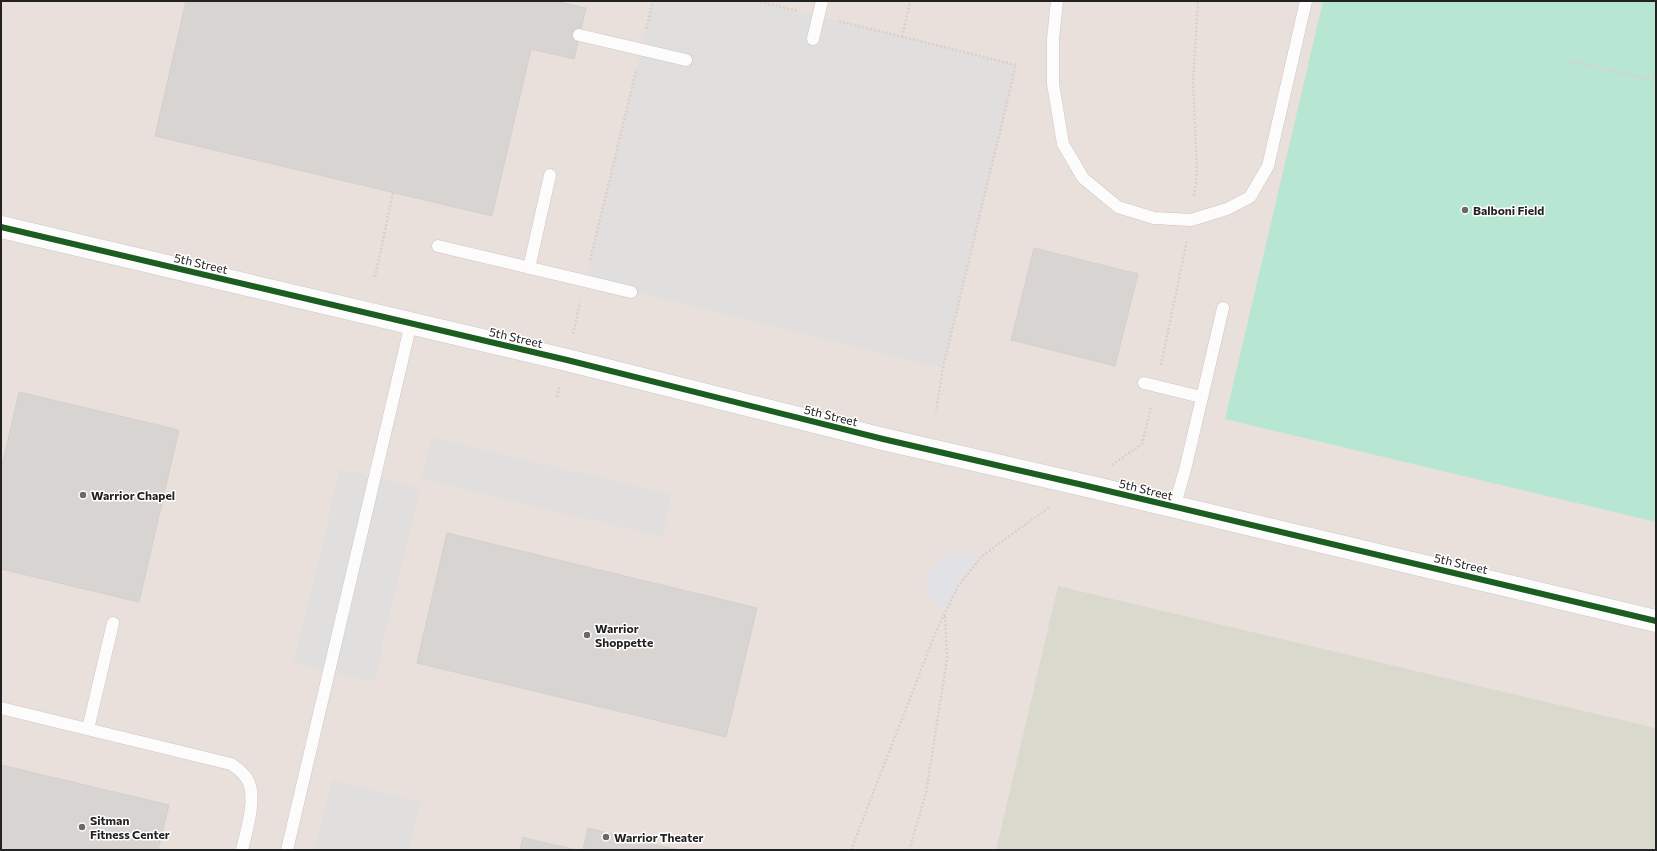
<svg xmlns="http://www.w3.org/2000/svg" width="1657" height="851" font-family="Commissioner,sans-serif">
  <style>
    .military { fill: #eae0db }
    .construction { fill: #d9d9cd }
    .pitch { fill: #b7e6d2 }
    .parking { fill: #e0dfde }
    .plaza { fill: #e2e1e5 }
    .building { fill: #d7d4d2; stroke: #d3d0cc }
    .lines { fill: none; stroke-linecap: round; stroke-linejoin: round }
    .service-casing { stroke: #c9c8c7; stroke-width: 13 }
    .tertiary-casing { stroke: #c9c8c7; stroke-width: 23 }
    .path { stroke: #dccecd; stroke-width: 2.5; stroke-dasharray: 2 2; stroke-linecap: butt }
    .service { stroke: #fdfcfc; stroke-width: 12 }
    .tertiary { stroke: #fdfcfc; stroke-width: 22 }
    .cycleway-casing { stroke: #fff; stroke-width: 8 }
    .cycleway { stroke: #1b5e20; stroke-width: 6 }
    .poi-dot { fill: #6a6968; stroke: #fff; stroke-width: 1.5 }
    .labels { text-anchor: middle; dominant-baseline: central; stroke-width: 3; stroke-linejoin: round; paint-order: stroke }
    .poi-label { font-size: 12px; font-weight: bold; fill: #222; stroke: #fff; text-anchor: start }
    .street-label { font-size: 12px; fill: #222; stroke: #fff }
  </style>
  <rect width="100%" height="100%" fill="#f0eeeb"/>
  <!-- military -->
  <path class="military" d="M1 1H1656V850H1Z"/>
  <!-- construction -->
  <path class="construction" d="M1058 586 1656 728V850H996Z"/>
  <!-- pitch -->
  <path class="pitch" d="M1323 1H1656V522L1225 419Z"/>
  <!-- parking -->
  <path class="parking" d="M653 1H756L1016 65 943 368 586 280Z
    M432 437 672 495 662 537 422 479Z
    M340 469 420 488 374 682 294 663Z
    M332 780 421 801 409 850H315Z"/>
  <!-- plaza -->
  <path class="plaza" d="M959 553 982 556 958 586 945 612 934 605 928 595 927 587V576L932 566 940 557Z"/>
  <!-- building -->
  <path class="building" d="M186 1H555L586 8 574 59 531 49 492 216 155 136Z
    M1034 248 1138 274 1115 366 1011 340Z
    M19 392 179 430 139 602 1 569V470Z
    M447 533 757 608 726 737 417 663Z
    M1 765 169 805 158 850H1Z
    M588 828 644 842 679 850H583Z
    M523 837 537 841 578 850H520Z"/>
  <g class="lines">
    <!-- service casing -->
    <g class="service-casing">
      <path id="service" d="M1057 1 1053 39V84L1063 144 1083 178 1118 207 1154 218 1191 220 1227 209 1250 197 1268 166 1306 1
        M579 35 686 60
        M813 39 822 1
        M438 246 631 292
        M529 268 550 175
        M1144 383 1201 397
        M1174 507 1185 470 1223 308
        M1 708 231 764C237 768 243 772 247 779 258 796 246 832 242 850
        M88 729 113 623
        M287 850 411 323"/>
    </g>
    <!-- tertiary casing -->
    <g class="tertiary-casing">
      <path id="tertiary" d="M1 227 567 360 883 439 1083 485 1656 621"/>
    </g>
    <!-- path -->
    <path class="path" d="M756 1 799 11
      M839 21 1016 65 943 368 936 411
      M646 29 653 1
      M902 37 910 1
      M1570 61 1656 81
      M1194 196 1197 172 1193 82 1198 1
      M590 260 636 71
      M375 277 393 193
      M573 334 580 302
      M1161 365 1187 240
      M557 397 560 386
      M1112 465 1142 444 1151 407
      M851 850 935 634 958 586 982 556 1051 506
      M909 850 926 793 947 659 945 614"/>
    <!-- service -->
    <use href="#service" class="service"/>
    <!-- tertiary -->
    <use href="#tertiary" class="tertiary"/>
    <!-- cycleway casing -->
    <g class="cycleway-casing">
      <path id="cycleway" d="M1 227 567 360 883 439 1083 485 1656 621"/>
    </g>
    <!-- cycleway -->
    <use href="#cycleway" class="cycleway"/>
  </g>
  <!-- markers -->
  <g class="poi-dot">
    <circle cx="1465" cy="210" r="4"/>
    <circle cx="83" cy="495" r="4"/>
    <circle cx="587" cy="635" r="4"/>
    <circle cx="82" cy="827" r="4"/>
    <circle cx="606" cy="837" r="4"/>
  </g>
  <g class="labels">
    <!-- poi labels -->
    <g class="poi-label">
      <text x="1473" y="210">Balboni Field</text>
      <text x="91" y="495">Warrior Chapel</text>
      <text x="595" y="628">Warrior<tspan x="595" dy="14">Shoppette</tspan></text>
      <text x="90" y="820">Sitman<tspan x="90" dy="14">Fitness Center</tspan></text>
      <text x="614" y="837">Warrior Theater</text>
    </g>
    <!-- street labels -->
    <g class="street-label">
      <text transform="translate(201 263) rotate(13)">5th Street</text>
      <text transform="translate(516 337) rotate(13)">5th Street</text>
      <text transform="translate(831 415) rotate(14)">5th Street</text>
      <text transform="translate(1146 489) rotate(14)">5th Street</text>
      <text transform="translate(1461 563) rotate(13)">5th Street</text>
    </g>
  </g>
  <!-- border -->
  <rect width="1657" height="851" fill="none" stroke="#222222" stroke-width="4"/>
</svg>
